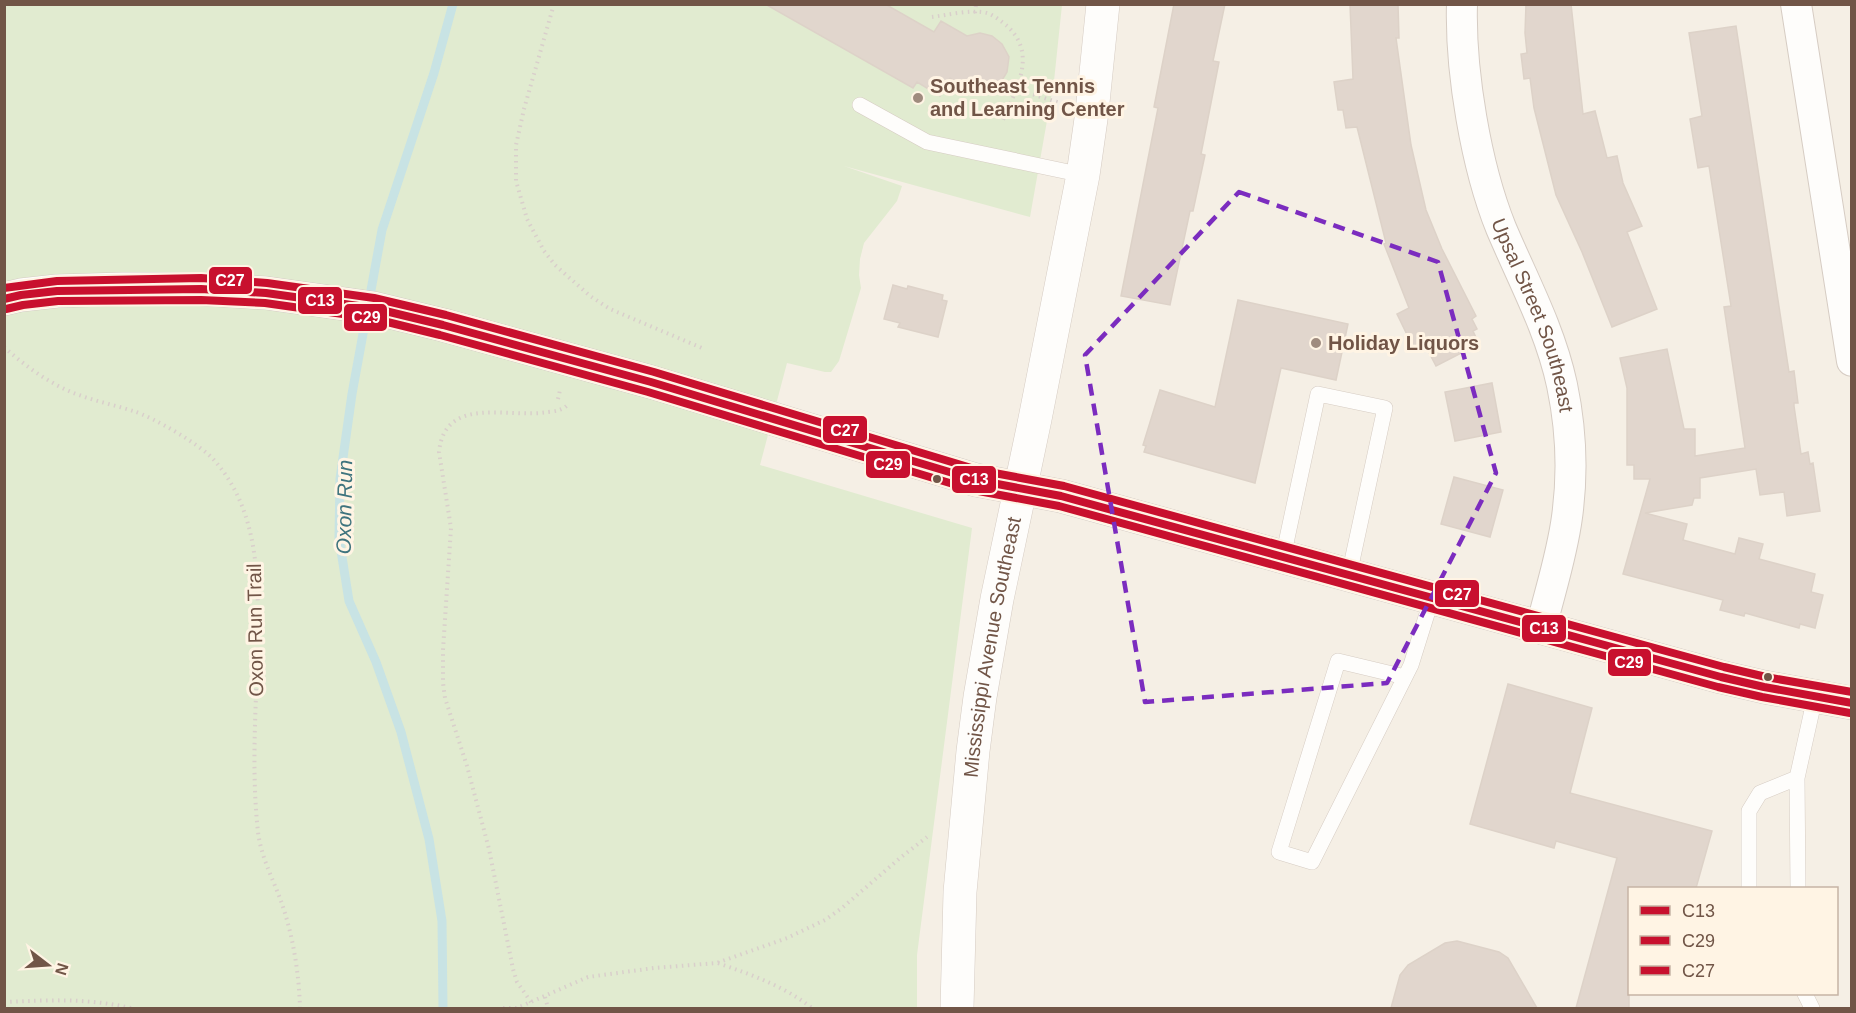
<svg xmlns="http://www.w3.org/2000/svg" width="1856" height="1013" font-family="Helvetica,sans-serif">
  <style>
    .green { fill: #e1ebd0 }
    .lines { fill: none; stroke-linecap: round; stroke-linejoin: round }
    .stream { stroke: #c8e3e4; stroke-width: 9 }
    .building { fill: #e1d6cd; stroke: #ddd2c8; stroke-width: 1.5 }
    .service-casing { stroke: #d6ccc3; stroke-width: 16 }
    .minor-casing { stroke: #d6ccc3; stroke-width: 32 }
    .secondary-casing { stroke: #d5cbc2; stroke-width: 34 }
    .path { stroke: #d9cfcb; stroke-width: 4; stroke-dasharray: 1.5 4.5; stroke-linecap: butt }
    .service { stroke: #fefdfb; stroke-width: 15 }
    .minor { stroke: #fefdfb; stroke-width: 30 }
    .secondary { stroke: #fefdfb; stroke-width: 33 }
    .bus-1-casing { stroke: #fff4e4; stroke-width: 12 }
    .bus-2-casing { stroke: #fff4e4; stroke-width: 12 }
    .bus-3-casing { stroke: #fff4e4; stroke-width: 12 }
    .bus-1 { stroke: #c8102e; stroke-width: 8 }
    .bus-2 { stroke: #c8102e; stroke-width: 8 }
    .bus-3 { stroke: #c8102e; stroke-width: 8 }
    .marked { fill: none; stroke: #7b2cbf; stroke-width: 4.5; stroke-dasharray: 12 8; stroke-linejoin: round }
    .poi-dot { fill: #9f8b7e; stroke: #fff4e4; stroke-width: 2 }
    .bus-dot { fill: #715547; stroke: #fff4e4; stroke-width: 2 }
    .labels { text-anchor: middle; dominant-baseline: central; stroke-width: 6; stroke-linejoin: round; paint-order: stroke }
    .poi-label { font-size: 20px; font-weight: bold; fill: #715547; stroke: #fff4e4; text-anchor: start }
    .street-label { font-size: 20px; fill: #715547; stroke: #fff4e4 }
    .water-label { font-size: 21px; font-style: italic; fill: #3f747e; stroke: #fff4e4 }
    .line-badge { stroke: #fff4e4; stroke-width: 2 }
    .badge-label { font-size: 16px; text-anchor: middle; font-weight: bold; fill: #fff }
  </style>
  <rect width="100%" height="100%" fill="#f5efe5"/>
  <!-- green -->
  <path class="green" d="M5 5H1062L1054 81 1030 217 844 166 902 186 897 201 864 243 860 259 859 275 861 288 839 361 831 372H825L787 363 760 465 972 528 917 955V1008H5Z"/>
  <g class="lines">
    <!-- stream -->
    <path class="stream" d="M443 1008 442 921 429 839 401 732 376 662 349 601 339 538 340 479 352 394 382 230 434 73 453 4"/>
  </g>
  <!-- building -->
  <path class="building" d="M765 4H885L934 32 941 21 967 36 980 33 992 36 1002 44 1009 57 1007 72 1001 82 994 88 985 91 969 90 950 78 940 96 917 82 913 88Z
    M1174 4H1225L1213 61 1219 62 1201 154 1205 155 1193 211H1190L1170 305 1121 296 1158 108 1154 107Z
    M1350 4H1398L1399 38H1396L1411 145 1426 210 1442 249 1476 316 1472 319 1477 329 1473 331 1479 344 1436 366 1424 343 1414 349 1397 314 1409 308 1384 244 1386 243 1357 127 1346 128 1343 110H1338L1334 82 1353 79Z
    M1526 4H1571L1583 114 1595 111 1607 158 1617 156 1623 183 1642 226 1627 232 1657 309 1612 327 1582 252 1556 195 1534 108 1530 78 1524 79 1521 54 1527 53 1525 33Z
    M1736 26 1789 372 1794 371 1798 403H1794V406L1801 454 1808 452 1810 464 1813 463 1820 511 1787 516 1784 492 1760 495 1756 469 1700 478V498H1694L1692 505 1645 513 1687 524 1683 540 1735 554 1739 538 1763 544 1759 559 1815 574 1811 592 1823 595 1815 628 1800 624 1799 628 1745 613 1744 616 1720 610 1723 600 1623 574 1650 479H1634V465H1627V388L1620 358 1667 349 1684 429H1695V456L1745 448 1724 307 1731 306 1709 166 1698 168 1690 119 1702 116 1689 33Z
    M893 285 907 289 908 286 943 295 942 300 947 301 938 337 898 327 900 323 884 319Z
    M1238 300 1348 324 1336 380 1281 368 1255 483 1144 452 1146 446 1143 445 1160 390 1215 407Z
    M1492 383 1501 432 1455 441 1445 392Z
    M1454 477 1503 490 1490 537 1441 524Z
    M1508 684 1592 708 1570 793 1712 831 1696 888H1629V1008H1576L1617 858 1556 841 1554 848 1470 824Z
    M1457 941 1499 952 1508 958 1537 1008H1391L1400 975 1408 965 1445 943Z"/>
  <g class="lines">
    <!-- service casing -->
    <g class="service-casing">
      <path id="service" d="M860 105 927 142 1083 175
        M1283 557 1318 394 1385 408 1349 575
        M1405 677 1338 661 1279 852 1312 862 1405 677 1411 665 1432 598
        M1749 888V811L1760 793 1797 778
        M1798 888 1797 778 1815 697
        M1805 994 1812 1008"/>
    </g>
    <!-- minor casing -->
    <g class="minor-casing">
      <g id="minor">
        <path id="s1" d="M1462 4C1460 71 1476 166 1501 228 1523 280 1550 329 1562 385 1571 428 1573 474 1567 517 1562 555 1550 591 1541 628"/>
        <path d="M1796 4 1852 361"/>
      </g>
    </g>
    <!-- secondary casing -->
    <g class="secondary-casing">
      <g id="secondary">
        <path d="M4 299 21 295 57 291 123 289H201L266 293 373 308 443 325 651 382 976 480 1061 496 1721 677 1764 687 1852 703"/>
        <path id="s2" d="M957 1008 960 892 973 751 980 697 997 599 1035 419 1083 175 1092 112 1103 4"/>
      </g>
    </g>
    <!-- path -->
    <path class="path" d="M554 4 524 109 516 145V181L527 219 544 251 555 265 590 296 610 309 702 348
      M975 13 976 4
      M932 17C947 15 973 9 987 13 994 15 1002 22 1007 26 1038 54 1016 89 1003 120
      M1016 89 1060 103
      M4 347C25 366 50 384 76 394 95 401 114 405 133 411 153 417 201 445 214 460 265 517 258 599 257 669 255 723 252 778 258 832 261 857 273 879 281 901 293 935 299 973 300 1008
      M558 399 560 390
      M718 963C752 975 784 986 812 1008
      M545 997 548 1008
      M4 1002C49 1000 87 998 131 1008
      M531 1002 517 982 513 969 489 849 467 766 445 698 443 683V650L451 528 439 452C445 394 509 419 548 412 557 411 564 410 569 403
      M503 1008H517L588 977 654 968 717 963 787 938 825 920 842 908 900 858 927 837"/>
    <!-- service -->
    <use href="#service" class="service"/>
    <!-- minor -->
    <use href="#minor" class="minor"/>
    <!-- secondary -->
    <use href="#secondary" class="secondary"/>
    <!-- bus-1 casing -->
    <g class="bus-1-casing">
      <path id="bus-1" d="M4 299 21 295 57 291 201 289 266 293 373 308 443 325 651 382 976 480 1061 496 1721 677 1764 687 1852 703"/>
    </g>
    <!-- bus-2 casing -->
    <g class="bus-2-casing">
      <path id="bus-2" d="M6 309 23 305 58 301 201 300 265 303 371 318 440 335 648 392 973 490 1059 506 1718 687 1762 697 1850 713"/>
    </g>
    <!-- bus-3 casing -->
    <g class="bus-3-casing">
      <path id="bus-3" d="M4 288 57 281 201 278 267 283 374 298 446 315 654 372 978 470 1064 486 1724 667 1766 677 1852 692"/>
    </g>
    <!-- bus-1 -->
    <use href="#bus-1" class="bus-1"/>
    <!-- bus-2 -->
    <use href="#bus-2" class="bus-2"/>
    <!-- bus-3 -->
    <use href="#bus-3" class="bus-3"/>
  </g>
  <!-- marked area -->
  <path class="marked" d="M1239 192 1438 262 1496 473 1387 683 1145 702 1085 355Z"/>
  <!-- markers -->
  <g class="poi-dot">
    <circle cx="918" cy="98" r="6"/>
    <circle cx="1316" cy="343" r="6"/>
  </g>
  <g class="bus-dot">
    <circle cx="937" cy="479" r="5"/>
    <circle cx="1768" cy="677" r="5"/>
  </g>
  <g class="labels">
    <!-- poi labels -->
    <g class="poi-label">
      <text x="930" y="86">Southeast Tennis<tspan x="930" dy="23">and Learning Center</tspan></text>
      <text x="1328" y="343">Holiday Liquors</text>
    </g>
    <!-- street labels -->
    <g class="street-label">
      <text stroke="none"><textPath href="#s1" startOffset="322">Upsal Street Southeast</textPath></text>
      <text transform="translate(255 630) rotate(-91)">Oxon Run Trail</text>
      <text stroke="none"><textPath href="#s2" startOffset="363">Mississippi Avenue Southeast</textPath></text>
    </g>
    <!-- water labels -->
    <g class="water-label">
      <text transform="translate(344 507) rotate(-89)">Oxon Run</text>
    </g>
  </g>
  <g class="line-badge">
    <rect x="208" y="266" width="45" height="29" rx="6" fill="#c8102e"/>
    <rect x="297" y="286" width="46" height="29" rx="6" fill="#c8102e"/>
    <rect x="343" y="303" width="45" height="29" rx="6" fill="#c8102e"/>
    <rect x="822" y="415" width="46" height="29" rx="6" fill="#c8102e"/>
    <rect x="865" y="450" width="46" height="29" rx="6" fill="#c8102e"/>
    <rect x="951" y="465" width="46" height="29" rx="6" fill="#c8102e"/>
    <rect x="1434" y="579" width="46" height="29" rx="6" fill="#c8102e"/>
    <rect x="1521" y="614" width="46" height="29" rx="6" fill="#c8102e"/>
    <rect x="1607" y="648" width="45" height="29" rx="6" fill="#c8102e"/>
  </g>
  <g class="badge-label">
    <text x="230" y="286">C27</text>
    <text x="320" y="306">C13</text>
    <text x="366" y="323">C29</text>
    <text x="845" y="436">C27</text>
    <text x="888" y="470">C29</text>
    <text x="974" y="485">C13</text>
    <text x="1457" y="600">C27</text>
    <text x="1544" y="634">C13</text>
    <text x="1629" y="668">C29</text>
  </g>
  <!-- border -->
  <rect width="1856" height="1013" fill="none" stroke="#715547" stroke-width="12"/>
  <!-- legend -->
  <rect x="1628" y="887" width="210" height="108" fill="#fff4e4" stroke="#c6b4a5" stroke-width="1.5"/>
  <rect x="1640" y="906" width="30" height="9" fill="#c8102e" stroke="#c6b4a5" stroke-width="1.5"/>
  <text x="1682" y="917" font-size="18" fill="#715547">C13</text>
  <rect x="1640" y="936" width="30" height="9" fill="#c8102e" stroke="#c6b4a5" stroke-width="1.5"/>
  <text x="1682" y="947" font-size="18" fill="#715547">C29</text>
  <rect x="1640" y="966" width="30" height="9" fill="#c8102e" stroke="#c6b4a5" stroke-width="1.5"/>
  <text x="1682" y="977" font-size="18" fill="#715547">C27</text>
  <!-- north arrow -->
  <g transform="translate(48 965) rotate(107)" stroke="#fff4e4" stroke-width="4.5" paint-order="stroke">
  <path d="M0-4.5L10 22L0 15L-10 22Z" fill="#715547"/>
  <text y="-9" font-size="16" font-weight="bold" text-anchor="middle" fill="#715547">N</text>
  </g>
</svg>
